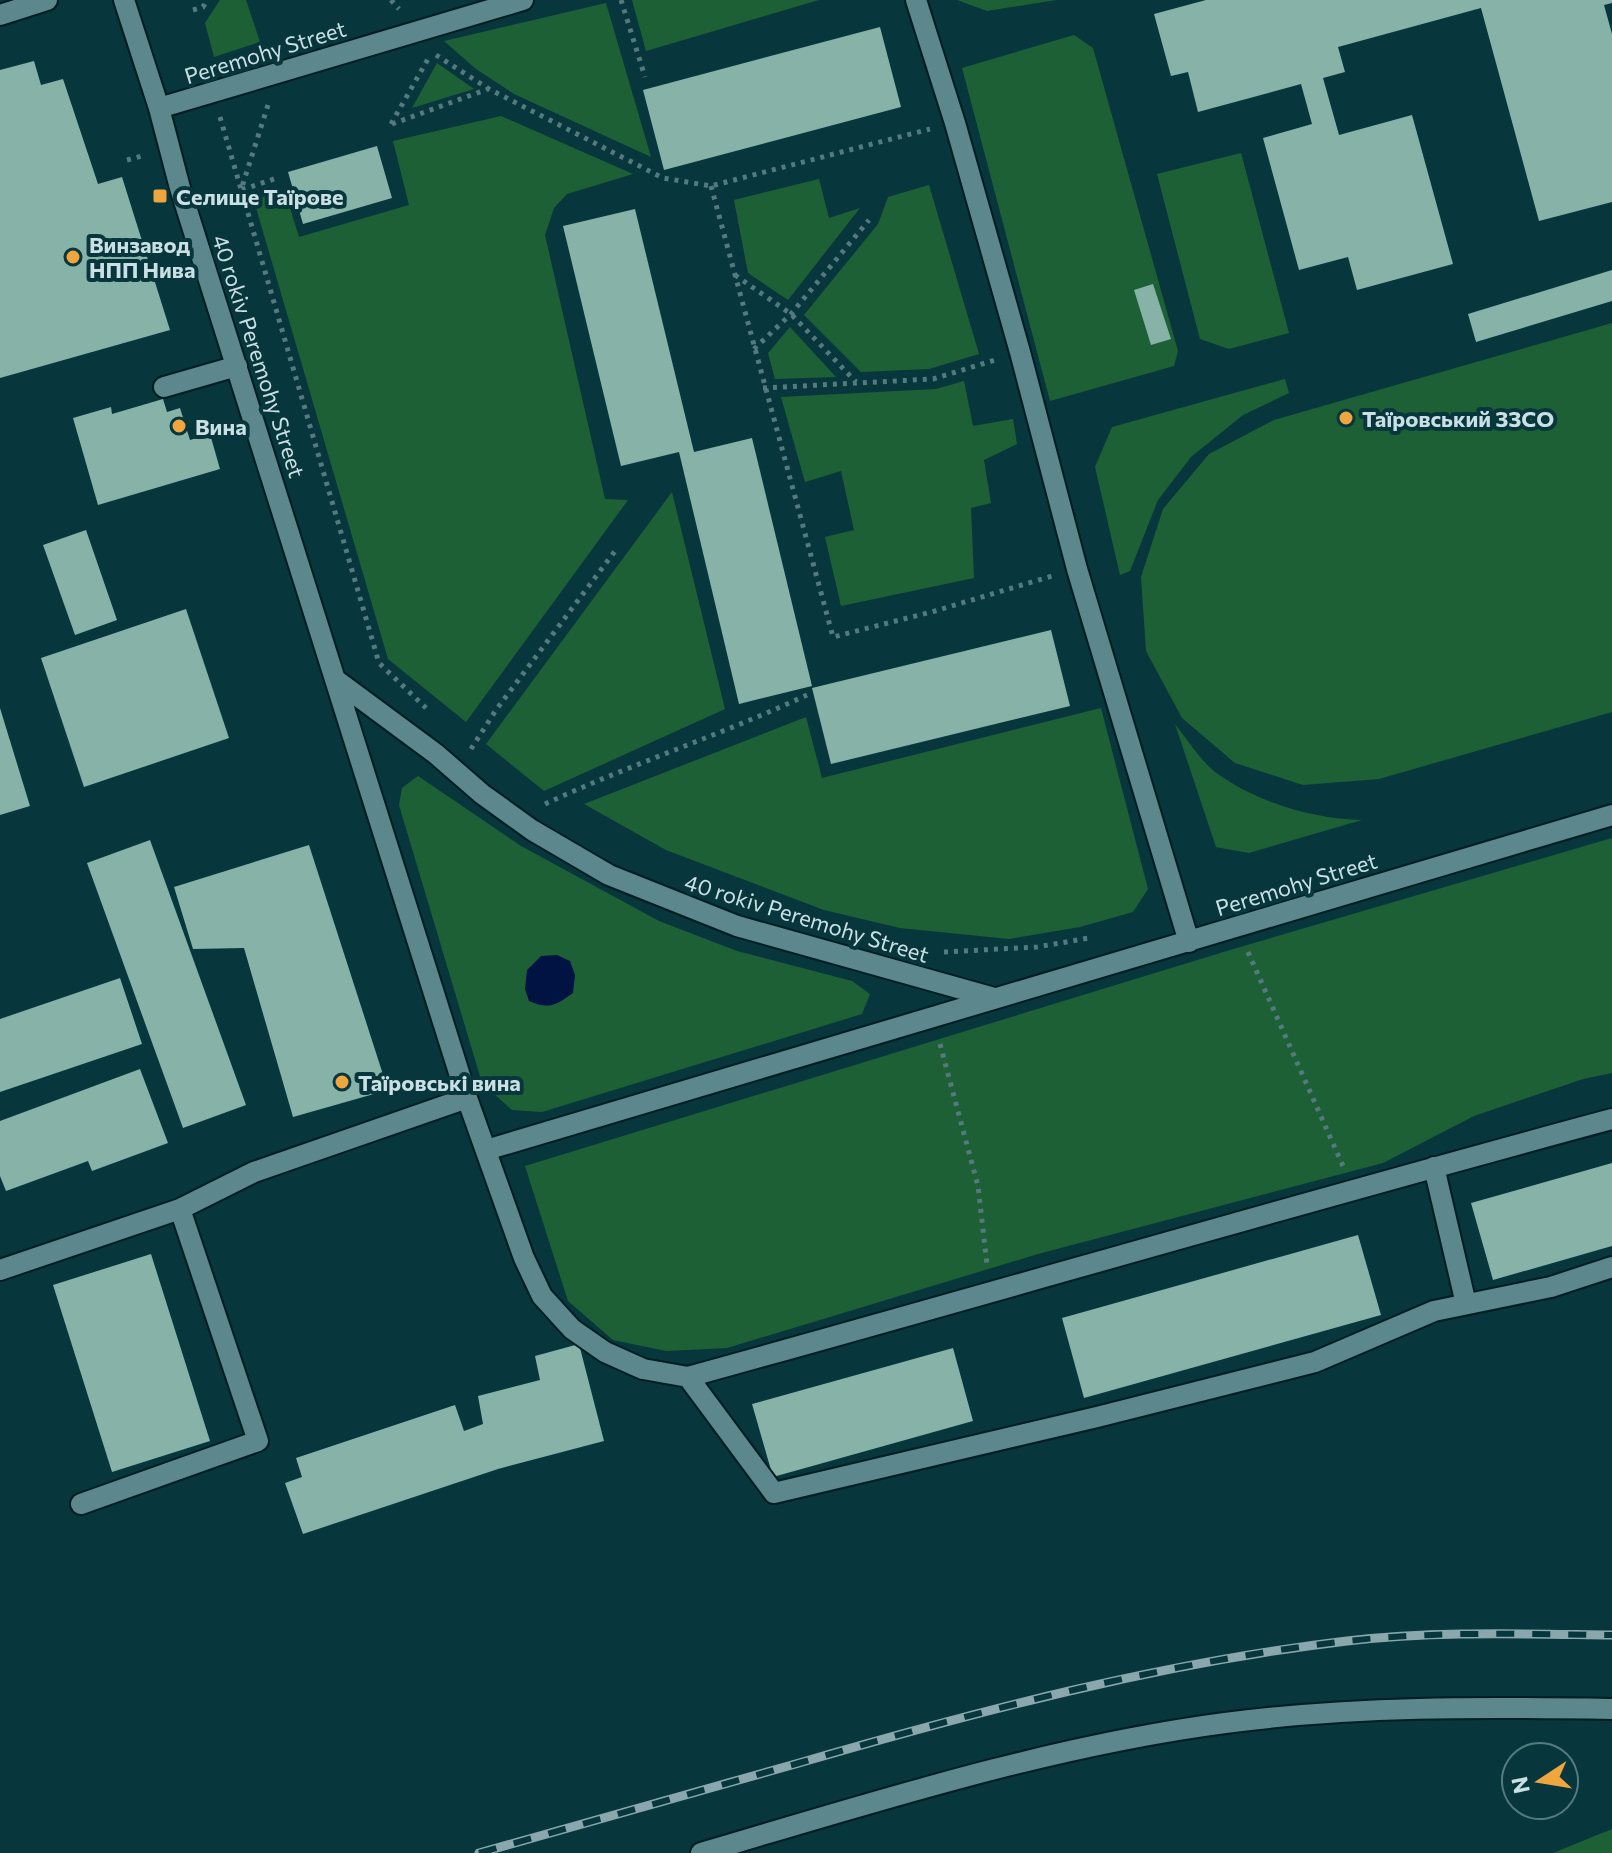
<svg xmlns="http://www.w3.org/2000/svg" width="1612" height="1853" font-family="Commissioner,sans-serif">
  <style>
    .green { fill: #1d6036 }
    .water { fill: #001342 }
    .building { fill: #86b2a8 }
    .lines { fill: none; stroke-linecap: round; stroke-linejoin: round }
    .minor-casing { stroke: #001d21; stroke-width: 24 }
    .path { stroke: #54797e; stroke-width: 5; stroke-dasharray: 4 6; stroke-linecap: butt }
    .minor { stroke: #5b878d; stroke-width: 20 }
    .rail-casing { stroke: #89a7ac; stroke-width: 9 }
    .rail { stroke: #07373c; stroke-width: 6; stroke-dasharray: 18; stroke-linecap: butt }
    .poi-dot { fill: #f0a63f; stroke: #07373c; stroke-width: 3 }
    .labels { text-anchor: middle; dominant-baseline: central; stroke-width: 8; stroke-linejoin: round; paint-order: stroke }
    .street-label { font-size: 22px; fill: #cae0e4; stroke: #07373c }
    .poi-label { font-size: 22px; font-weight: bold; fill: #cae0e4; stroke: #07373c; text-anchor: start }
  </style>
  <rect width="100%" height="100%" fill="#07373c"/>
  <!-- green -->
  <path class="green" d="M220 0H246L260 42 214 57 205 23Z
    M632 0H819L646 51Z
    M957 0H1056L987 11Z
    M606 3 651 157 514 94 476 69 444 41Z
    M1074 35 1093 48 1178 351 1174 366 1050 401 962 68Z
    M437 63 474 89 412 108Z
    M501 116 633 174 567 194 554 208 545 235 605 499 628 500 466 722 388 659 252 194 285 192 299 237 409 205 393 141Z
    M1241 153 1289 333 1229 349 1200 339 1157 174Z
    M819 179 829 218 860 208 788 300 748 273 734 200Z
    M929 185 979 354 929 369 861 372 804 315 878 224 888 197Z
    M1612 323V712L1379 779 1303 785 1235 763 1182 718 1146 651 1141 577 1163 509 1209 454 1274 420Z
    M790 327 836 377 775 379 768 353Z
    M1285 379 1289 393 1243 415 1191 457 1158 500 1130 571 1120 575 1095 467 1112 427Z
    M964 381 973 426 1013 419 1017 444 984 460 991 503 971 508 974 578 841 606 825 537 854 530 841 471 805 482 781 397 936 389Z
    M672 492 725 709 544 791 486 744Z
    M1101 708 1148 889 1133 912 1080 927 1009 939 900 928 824 910 666 850 584 804 806 717 822 778Z
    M1175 724C1187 739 1200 760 1215 772 1256 802 1312 819 1362 820L1249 853 1216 847Z
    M418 776 521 846 659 921 737 951 852 981 870 994 862 1014 542 1112 512 1110 482 1083 399 805 402 788Z
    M1612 838V1073L1583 1079 1474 1116 1383 1163 1038 1254 727 1348 666 1351 613 1340 568 1301 525 1166 1230 950Z
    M1612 1829V1853H1553Z"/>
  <!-- water -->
  <path class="water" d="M557 955 570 961 575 975 573 993C556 1005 549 1010 529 1001L525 989 527 970 541 956Z"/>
  <!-- building -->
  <path class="building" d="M1206 0H1612V3L1604 5 1612 34V202L1539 221 1481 8 1338 47 1345 72 1323 78 1339 135 1412 115 1453 264 1357 290 1348 257 1299 270 1263 138 1312 124 1301 84 1198 112 1188 72 1171 76 1154 14Z
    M880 27 901 107 664 170 643 90Z
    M34 61 41 85 63 79 98 184 122 177 170 330 0 378V70Z
    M377 146 392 198 303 224 288 172Z
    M635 209 694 452 752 438 812 686 739 704 679 452 621 466 563 226Z
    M1612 270V301L1476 342 1468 314Z
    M1153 284 1171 339 1151 345 1134 290Z
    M163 399 167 412 180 408 190 440 210 434 220 469 98 505 73 418 111 407 112 414Z
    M86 530 117 620 75 635 43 545Z
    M186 609 229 738 84 787 41 658Z
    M1051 630 1070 706 831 764 812 688Z
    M0 708 30 806 0 815Z
    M150 840 246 1105 183 1128 87 863Z
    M309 845 388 1090 293 1117 244 948 193 949 174 887Z
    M120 978 142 1044 0 1092V1019Z
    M140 1069 168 1143 92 1171 88 1161 6 1191 0 1176V1121Z
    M1612 1163V1246L1493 1280 1471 1203Z
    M1358 1235 1381 1315 1084 1398 1062 1318Z
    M151 1254 210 1441 112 1472 53 1285Z
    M579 1344 604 1441 498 1469 303 1534 285 1483 302 1477 296 1458 455 1405 464 1431 483 1424 478 1396 540 1380 535 1356Z
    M953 1348 973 1421 773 1477 752 1404Z"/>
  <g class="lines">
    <!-- minor casing -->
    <g class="minor-casing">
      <path id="minor" d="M124 0 159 108 180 188 467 1098 524 1258 542 1296 572 1329 605 1352 643 1369 688 1377C996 1292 1303 1202 1612 1119
        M916 0 955 123 1020 352 1077 569 1189 942
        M0 15 47 0
        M159 108 523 0
        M164 387 237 366
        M336 680 436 754 482 794 532 830 609 875 737 926 994 998
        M486 1150 1612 815
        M1434 1167 1466 1304
        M0 1270 180 1209 254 1172 467 1098
        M688 1377 774 1493 1097 1417 1315 1362 1434 1311 1551 1287 1612 1267
        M81 1504 258 1441 180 1209
        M701 1853C871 1803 1049 1746 1225 1723 1354 1706 1482 1707 1612 1709"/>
    </g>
    <!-- path -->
    <path class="path" d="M391 0 399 9
      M621 0 645 77
      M193 10 203 7 207 0
      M436 55 489 89 663 178 711 186 930 129
      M268 105 241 190 277 178
      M220 117 379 663 426 708
      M391 124 428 59
      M392 124 488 89
      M127 160 142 156
      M711 186 833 637 935 611 1052 576
      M735 275 791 314 856 382
      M754 349 791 314 869 220
      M763 388 933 379 995 360
      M471 749 496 710 615 551
      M545 804C631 764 721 735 807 695
      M944 952 1037 947 1089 938
      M1248 952 1343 1166
      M940 1044 978 1186 987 1265"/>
    <!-- minor -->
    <use href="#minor" class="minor"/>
    <!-- rail casing -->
    <g class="rail-casing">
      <path id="rail" d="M479 1853C586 1823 693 1793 799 1763 979 1711 1160 1663 1347 1641 1435 1631 1523 1634 1612 1635"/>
    </g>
    <!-- rail -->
    <use href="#rail" class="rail"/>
  </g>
  <!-- markers -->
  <g class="poi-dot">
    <rect x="152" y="188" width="16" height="16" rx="4"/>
    <circle cx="73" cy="257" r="8"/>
    <circle cx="1346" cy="418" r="8"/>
    <circle cx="179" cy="426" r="8"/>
    <circle cx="342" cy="1082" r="8"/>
  </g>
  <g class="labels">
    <!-- street labels -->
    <g class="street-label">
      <text transform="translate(265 52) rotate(-17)">Peremohy Street</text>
      <text transform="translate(259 356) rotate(72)">40 rokiv Peremohy Street</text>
      <text transform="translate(1296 884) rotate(-17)">Peremohy Street</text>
      <text transform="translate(807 918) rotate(17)">40 rokiv Peremohy Street</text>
    </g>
    <!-- poi labels -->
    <g class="poi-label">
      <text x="176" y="196">Селище Таїрове</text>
      <text x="89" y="244">Винзавод<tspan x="89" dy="25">НПП Нива</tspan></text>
      <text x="1362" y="418">Таїровський ЗЗСО</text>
      <text x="195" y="426">Вина</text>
      <text x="358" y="1082">Таїровські вина</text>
    </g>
  </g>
  <!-- north arrow -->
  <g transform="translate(1540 1781) rotate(258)"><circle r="38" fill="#07373c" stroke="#557b7f" stroke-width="2"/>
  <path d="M0-6L14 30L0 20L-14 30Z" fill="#f0a63f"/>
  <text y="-12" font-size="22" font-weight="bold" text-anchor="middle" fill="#cae0e4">N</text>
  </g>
</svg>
